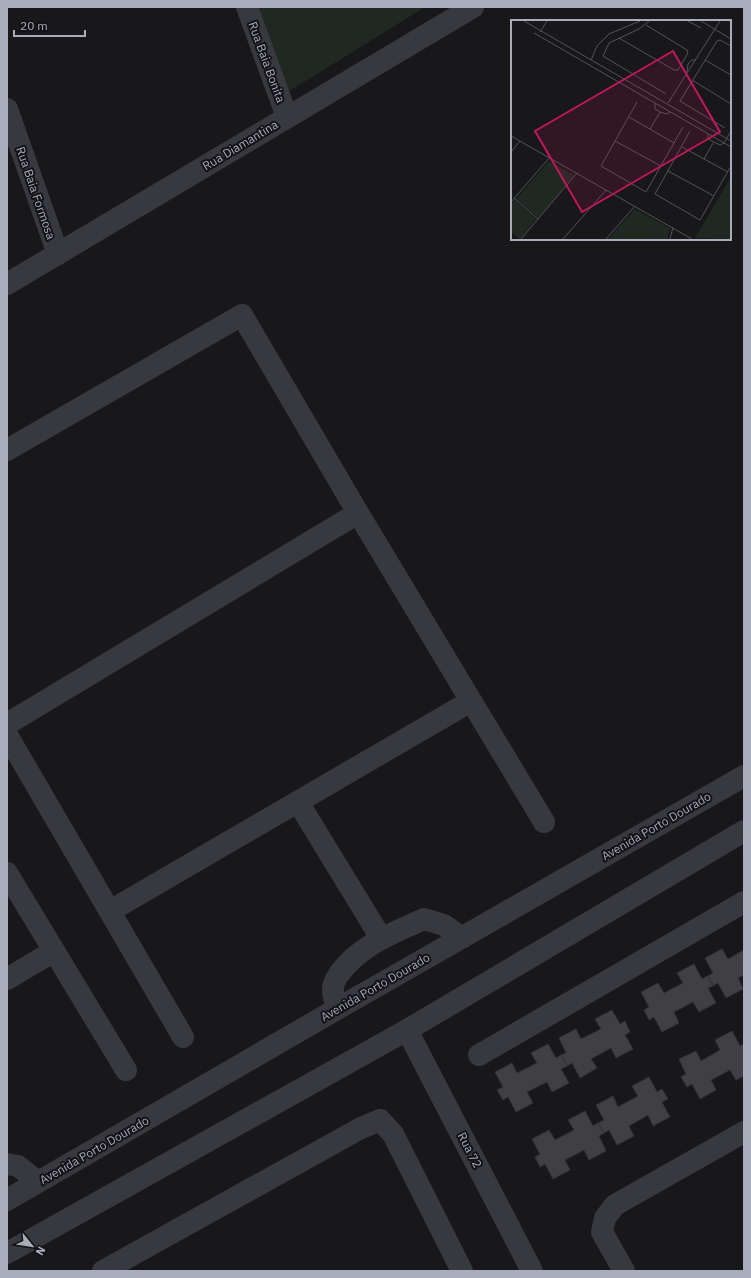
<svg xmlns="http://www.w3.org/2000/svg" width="751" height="1278" font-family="'IBM Plex Sans',sans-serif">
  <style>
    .green { fill: #1f2821 }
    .building { fill: #3f3f44; stroke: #323136 }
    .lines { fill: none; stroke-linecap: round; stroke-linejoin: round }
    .minor { stroke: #38393f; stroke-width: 22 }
    .labels { text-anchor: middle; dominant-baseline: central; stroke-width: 4; stroke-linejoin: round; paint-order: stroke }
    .street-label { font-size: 12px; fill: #a9acba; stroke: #131215 }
    .inset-road { fill: none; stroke: #52535a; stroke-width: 1 }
    .view { fill: #c2185b; fill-opacity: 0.15; stroke: #c2185b; stroke-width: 2 }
    .inset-edge { fill: none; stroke: #a9acba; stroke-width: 2 }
  </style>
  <rect width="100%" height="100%" fill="#18171a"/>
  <!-- green -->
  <path class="green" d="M257 7H425L288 92Z"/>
  <!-- building -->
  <path class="building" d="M722 949 728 959 744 950V975L738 978 743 989 726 998 718 983 713 986 708 976 713 973 705 958Z
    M694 964 702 979 708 976 713 986 708 988 716 1003 699 1012 693 1002 674 1012 679 1023 662 1032 654 1017 649 1020 644 1010 649 1007 641 992 658 983 664 993 683 983 677 973Z
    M612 1010 620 1024 625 1021 630 1032 625 1035 633 1049 616 1058 611 1048 591 1059 597 1068 580 1078 572 1063 567 1066 561 1055 566 1053 559 1038 576 1029 581 1039 601 1029 595 1019Z
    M732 1031 740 1046 744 1044V1076L736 1080 730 1070 711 1080 716 1090 700 1099 692 1084 687 1087 681 1077 686 1074 679 1059 696 1051 701 1061 720 1050 715 1040Z
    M548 1044 556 1058 561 1055 567 1066 561 1069 569 1083 552 1092 547 1082 527 1092 533 1103 516 1112 508 1097 503 1100 497 1090 503 1087 495 1072 512 1063 517 1073 537 1063 531 1053Z
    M649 1077 657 1092 662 1089 668 1099 662 1102 670 1117 653 1126 648 1115 629 1126 634 1136 617 1145 609 1130 604 1133 598 1123 604 1120 596 1105 613 1096 618 1107 638 1096 632 1086Z
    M585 1111 593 1126 598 1123 604 1133 599 1136 606 1151 589 1160 584 1150 565 1160 570 1170 553 1179 545 1164 540 1167 535 1157 540 1154 532 1139 549 1130 555 1140 574 1130 568 1120Z"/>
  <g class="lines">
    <!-- minor -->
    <path class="minor" d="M247 7 287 117
      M7 109 58 254
      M7 284 473 7
      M7 450 242 315 358 513 544 822
      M7 724 358 513
      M7 735 183 1037
      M298 802 381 938
      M7 873 126 1070
      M110 911 471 701
      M7 979 54 951
      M337 1009C336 1003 332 994 333 988 333 983 337 977 339 974 360 945 393 933 424 919L444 925 462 938
      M407 1030 532 1271
      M479 1055 744 902
      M7 1164 18 1166 38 1182
      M7 1200 337 1009 744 776
      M7 1253 407 1030 744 831
      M103 1271 361 1128 380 1120 393 1134 462 1271
      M624 1271 602 1232 605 1218 615 1205 744 1132"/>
  </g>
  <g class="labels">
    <!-- street labels -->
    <g class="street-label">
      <text transform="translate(267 62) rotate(70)">Rua Baia Bonita</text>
      <text transform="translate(240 145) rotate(-31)">Rua Diamantina</text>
      <text transform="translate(36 193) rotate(71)">Rua Baia Formosa</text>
      <text transform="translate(656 826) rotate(-30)">Avenida Porto Dourado</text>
      <text transform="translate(375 987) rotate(-30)">Avenida Porto Dourado</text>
      <text transform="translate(94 1150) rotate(-30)">Avenida Porto Dourado</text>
      <text transform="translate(470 1150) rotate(63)">Rua 72</text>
    </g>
  </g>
  <!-- overview -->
  <g transform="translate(511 20)">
    <rect width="220" height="220" fill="#18171a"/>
    <path d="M38 141 63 155 28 198 5 179ZM220 157V219L184 218ZM4 180 25 199 9 219 0 212V184ZM124 189 159 208 156 219H97Z" fill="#1f2821"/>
    <path class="inset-road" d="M13 1 220 121M138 1 128 9 98 23 92 36 155 74M177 1 190 8M190 1 220 19M29 12 36 1M23 13 220 127M108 18 163 50H167L177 33 176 30 135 5M80 40 86 26 98 14 129 1M194 40 220 55M176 53 177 44 181 40H185M181 60 220 84M126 82 90 146 135 172 172 107M144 83V89L149 92 156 94 159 92M157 83 209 1M118 97 163 123M214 108 169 81 206 21 209 20 220 26M139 109 149 92M179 111 144 174 189 200 220 146M197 114V119L209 125 213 123 220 111M0 116 181 219M104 121 150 146M171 127 217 152M0 132 9 121M193 139 202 123M157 151 203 176M3 178 27 199M0 182 38 138M10 219 66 153M52 219 95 170M95 219 124 186M159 219 162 207"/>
    <path class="view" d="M162 31 209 112 71 192 24 111Z"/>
    <rect width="220" height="220" class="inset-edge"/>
  </g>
  <!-- border -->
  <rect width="751" height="1278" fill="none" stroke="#a9acba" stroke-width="16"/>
  <!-- north arrow -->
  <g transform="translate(32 1246) rotate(120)" stroke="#131215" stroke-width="3" paint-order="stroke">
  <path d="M0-3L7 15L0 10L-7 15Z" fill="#a9acba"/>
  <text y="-6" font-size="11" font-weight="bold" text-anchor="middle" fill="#a9acba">N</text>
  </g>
  <!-- scale -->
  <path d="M14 30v6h71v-6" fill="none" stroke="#a9acba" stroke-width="2"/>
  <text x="20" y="30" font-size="12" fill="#a9acba" stroke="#131215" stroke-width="3" paint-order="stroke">20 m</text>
</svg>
